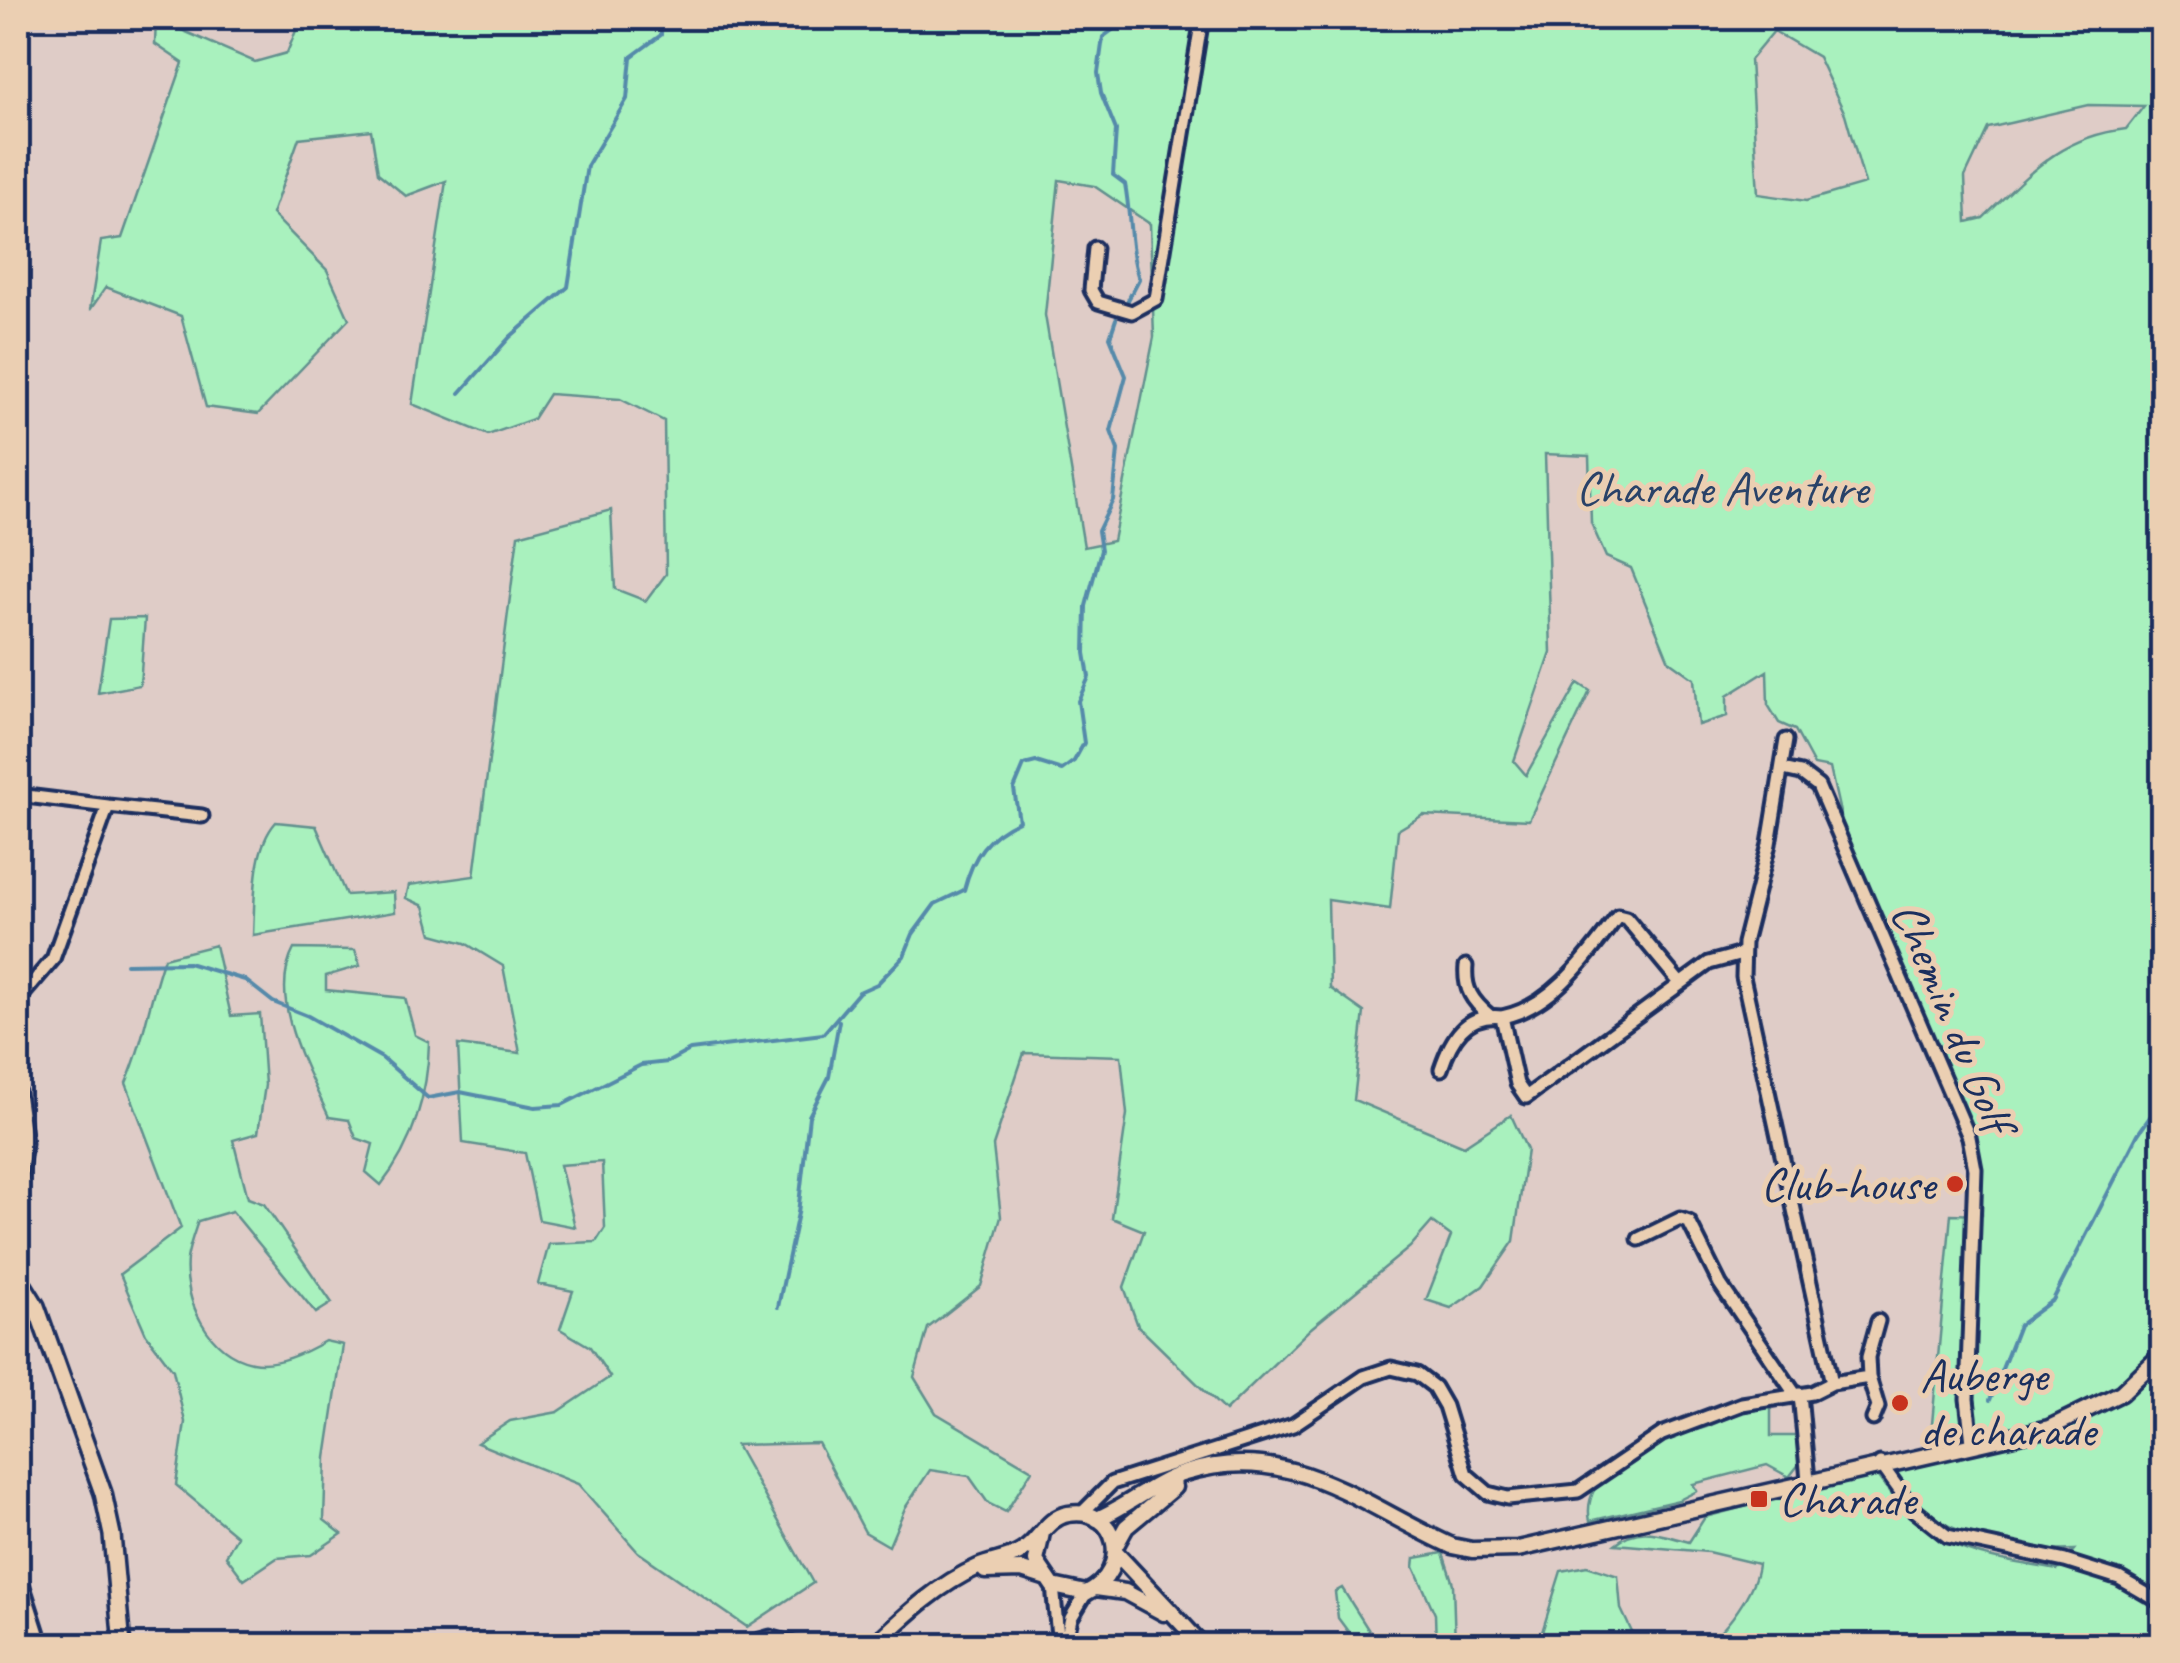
<svg xmlns="http://www.w3.org/2000/svg" width="2180" height="1663" font-family="Caveat,sans-serif">
  <style>
    .green { fill: #a9f1be; stroke: #62908e; stroke-width: 2.5; fill-rule: evenodd }
    .lines { fill: none; stroke-linecap: round; stroke-linejoin: round }
    .stream { stroke: #558aaa; stroke-width: 4 }
    .minor-casing { stroke: #1b2f5e; stroke-width: 19 }
    .tertiary-casing { stroke: #1b2f5e; stroke-width: 21 }
    .secondary-casing { stroke: #1b2f5e; stroke-width: 22 }
    .minor { stroke: #ebcfb2; stroke-width: 11 }
    .tertiary { stroke: #ebcfb2; stroke-width: 14 }
    .secondary { stroke: #ebcfb2; stroke-width: 15 }
    .poi-dot { fill: #c8321e; stroke: #ebcfb2; stroke-width: 4 }
    .labels { text-anchor: middle; dominant-baseline: central; stroke-width: 10; stroke-linejoin: round; paint-order: stroke }
    .park-label { font-size: 48px; fill: #294268; stroke: #ebcfb2 }
    .street-label { font-size: 48px; fill: #1b2f5e; stroke: #ebcfb2 }
    .poi-label { font-size: 48px; fill: #1b2f5e; stroke: #ebcfb2; text-anchor: start }
  </style>
  <rect width="100%" height="100%" fill="#dfccc7"/>
  <filter id="ink" filterUnits="userSpaceOnUse"><feTurbulence type="fractalNoise" baseFrequency=".01" numOctaves="2"/><feDisplacementMap in="SourceGraphic" scale="20" xChannelSelector="R" yChannelSelector="G"/><feConvolveMatrix kernelMatrix="1 2 1 2 8 2 1 2 1" color-interpolation-filters="sRGB"/></filter>
  <g filter="url(#ink)">
    <!-- green -->
    <path class="green" d="M301 18H2162V1645H1701C1725 1636 1756 1588 1758 1564L1708 1552 1615 1544C1640 1524 1661 1535 1689 1542L1705 1517 1875 1473C1932 1552 1966 1554 2058 1570L2074 1550C2035 1553 1958 1538 1926 1512 1912 1500 1903 1483 1894 1468L2020 1440 2015 1426 1931 1435 1951 1214 1982 1215V1167L1857 888 1830 768 1814 765 1795 730 1779 723 1768 705 1767 671 1727 696V716L1698 725 1694 679 1669 661 1631 568 1606 557 1591 523 1589 456 1545 454 1551 653 1514 761 1526 775 1578 683 1590 691 1529 820 1423 815 1398 830 1390 909 1328 900 1330 988 1364 1012 1354 1100 1464 1146 1511 1115 1527 1150 1514 1241 1483 1286 1451 1308 1426 1300 1451 1236 1432 1222 1410 1247 1310 1329 1225 1411 1138 1326 1124 1287 1144 1231 1112 1218 1127 1114 1121 1056 1024 1053 993 1146 1001 1217 981 1286 928 1328 914 1377 936 1413 1032 1470 1006 1512 988 1503 969 1476 930 1470 905 1508 889 1546 865 1532 818 1443 736 1445 813 1583 747 1627 638 1552 578 1484 477 1443 510 1421 558 1412 610 1377 590 1347 560 1329 573 1291 538 1284 549 1244 596 1242 605 1228 602 1162 560 1165 575 1227 539 1220 525 1153 463 1143 458 1045 520 1053 503 966 465 943 432 934 424 906 406 898 409 885 474 876 518 535 611 510 615 589 646 601 666 574 664 421 620 399 549 394 533 419 488 435 412 404 446 181 406 196 378 173 371 130 299 138 272 214 327 270 349 319 258 414 206 407 181 316 106 287 90 310 101 241 122 238 183 63 155 44 156 19 255 62 287 53ZM1774 31 1818 57 1845 114 1865 184 1806 201 1758 194 1750 60ZM2088 105 2144 106 2126 129C2059 137 2029 174 1983 218L1967 222 1965 177 1988 128ZM1059 180 1094 186 1150 224 1154 337 1113 541 1084 547 1045 315Z
      M145 618 140 685 98 693 109 619Z
      M276 822 316 826 346 895 394 892 395 912 253 935C255 900 252 849 276 822Z
      M215 945 231 1016 260 1014 265 1085 258 1133 233 1140 248 1198 264 1204 332 1303 316 1313 232 1211 198 1221C194 1233 189 1246 187 1259 183 1300 208 1353 252 1362 275 1367 306 1352 325 1341L343 1345 326 1458 324 1520 342 1534 311 1555 277 1558 244 1580 226 1556 237 1536 176 1485 185 1422 173 1370 146 1334 120 1274 181 1228 126 1083C144 1042 149 1000 164 958Z
      M294 949 355 950 360 966 326 976V990L405 998 415 1035 429 1042C428 1093 413 1145 381 1185L366 1172 373 1144 356 1138 349 1120 329 1117C307 1069 267 999 294 949Z
      M1771 1403V1436H1796L1800 1463 1789 1477 1767 1465 1693 1484 1697 1491 1679 1500 1590 1521C1580 1476 1641 1444 1676 1432 1686 1429 1695 1431 1706 1427 1730 1418 1744 1406 1771 1403Z
      M1443 1553 1453 1584 1455 1645H1436L1435 1614 1414 1567 1415 1558Z
      M1587 1566 1618 1576 1621 1609 1638 1645H1538L1561 1571Z
      M1342 1588 1378 1645H1358L1338 1618 1335 1592Z"/>
    <g class="lines">
      <!-- stream -->
      <path class="stream" d="M1127 302 1139 279C1129 249 1131 216 1125 184L1113 175 1116 130 1101 93 1098 73 1103 37 1129 18
        M460 393 510 337 568 287 587 166 627 99 631 57 661 35V18
        M126 964 188 963 245 980 273 1002 308 1016 382 1058 428 1098 460 1092 535 1107 562 1105 641 1065 668 1062 690 1050 823 1034 859 992 877 984 904 956 913 934 935 904 964 890C973 855 987 836 1019 821L1014 789 1024 765 1036 762 1062 770 1074 761 1084 743 1078 701 1089 677 1085 653 1086 606 1101 550 1098 531 1113 500 1118 450 1111 431 1126 376 1110 337 1116 319
        M778 1307 798 1213 809 1116 829 1077 839 1021
        M1990 1400 2019 1325 2053 1300 2138 1134 2162 1100"/>
      <!-- minor casing -->
      <g class="minor-casing">
        <path id="minor" d="M1095 248 1091 290 1098 302 1132 312 1156 299 1202 18
          M1783 769 1801 773 1818 786 1969 1137 1975 1169 1967 1399 1972 1442
          M18 795 108 806 53 959 18 1000
          M108 806 202 816
          M1466 966C1464 989 1472 1001 1490 1016
          M1680 983 1626 918 1618 916C1589 954 1553 1007 1502 1017L1517 1084 1526 1097 1709 963 1742 954
          M1441 1069C1451 1039 1465 1013 1502 1017
          M18 1092 25 1143 18 1188
          M1639 1239 1680 1219 1689 1222 1720 1284 1795 1394
          M1869 1377 1878 1407 1873 1419
          M1832 1383 1869 1377 1868 1357 1878 1321
          M1800 1394 1808 1480
          M1880 1463 1913 1509 1947 1536 2065 1561 2119 1578 2162 1603
          M1081 1514 1112 1483 1293 1425 1364 1377 1391 1368 1417 1374 1434 1387 1445 1406 1466 1474 1488 1493 1508 1498 1578 1491 1662 1434 1742 1404 1812 1393 1832 1383 1743 977 1744 943 1769 844 1786 740
          M18 1571 42 1646
          M1053 1586 1059 1646
          M739 1646 770 1637 801 1646
          M1065 1646 1071 1618 1086 1593"/>
      </g>
      <!-- tertiary casing -->
      <g class="tertiary-casing">
        <path id="tertiary" d="M1097 1519C1128 1506 1154 1482 1185 1473 1290 1440 1361 1505 1452 1546L1472 1550 1518 1549 2049 1428 2121 1393 2162 1354
          M1116 1545 1126 1527 1174 1487
          M1116 1553 1203 1646
          M985 1571 1022 1570 1044 1577
          M1096 1588 1125 1592 1164 1613
          M873 1646C905 1616 937 1585 978 1567 991 1561 1008 1560 1021 1552 1039 1542 1046 1518 1068 1514 1119 1505 1133 1571 1086 1593L1053 1586 1036 1561 1042 1533"/>
      </g>
      <!-- secondary casing -->
      <g class="secondary-casing">
        <path id="secondary" d="M18 1277 36 1306 103 1493 112 1535 122 1646"/>
      </g>
      <!-- minor -->
      <use href="#minor" class="minor"/>
      <!-- tertiary -->
      <use href="#tertiary" class="tertiary"/>
      <!-- secondary -->
      <use href="#secondary" class="secondary"/>
    </g>
  </g>
  <!-- markers -->
  <g class="poi-dot">
    <circle cx="1955" cy="1184" r="10"/>
    <circle cx="1900" cy="1403" r="10"/>
    <rect x="1749" y="1489" width="20" height="20" rx="5"/>
  </g>
  <g class="labels">
    <!-- park labels -->
    <g class="park-label">
      <text x="1722" y="488">Charade Aventure</text>
    </g>
    <!-- street labels -->
    <g class="street-label">
      <text transform="translate(1953 1016) rotate(67)">Chemin du Golf</text>
    </g>
    <!-- poi labels -->
    <g class="poi-label">
      <text x="1935" y="1184" text-anchor="end">Club-house</text>
      <text x="1920" y="1375">Auberge<tspan x="1920" dy="55">de charade</tspan></text>
      <text x="1779" y="1499">Charade</text>
    </g>
  </g>
  <!-- margin -->
  <rect width="2180" height="1663" fill="none" stroke="#ebcfb2" stroke-width="60"/>
  <rect x="30" y="30" width="2120" height="1603" fill="none" stroke="#1b2f5e" stroke-width="4" filter="url(#ink)"/>
</svg>
